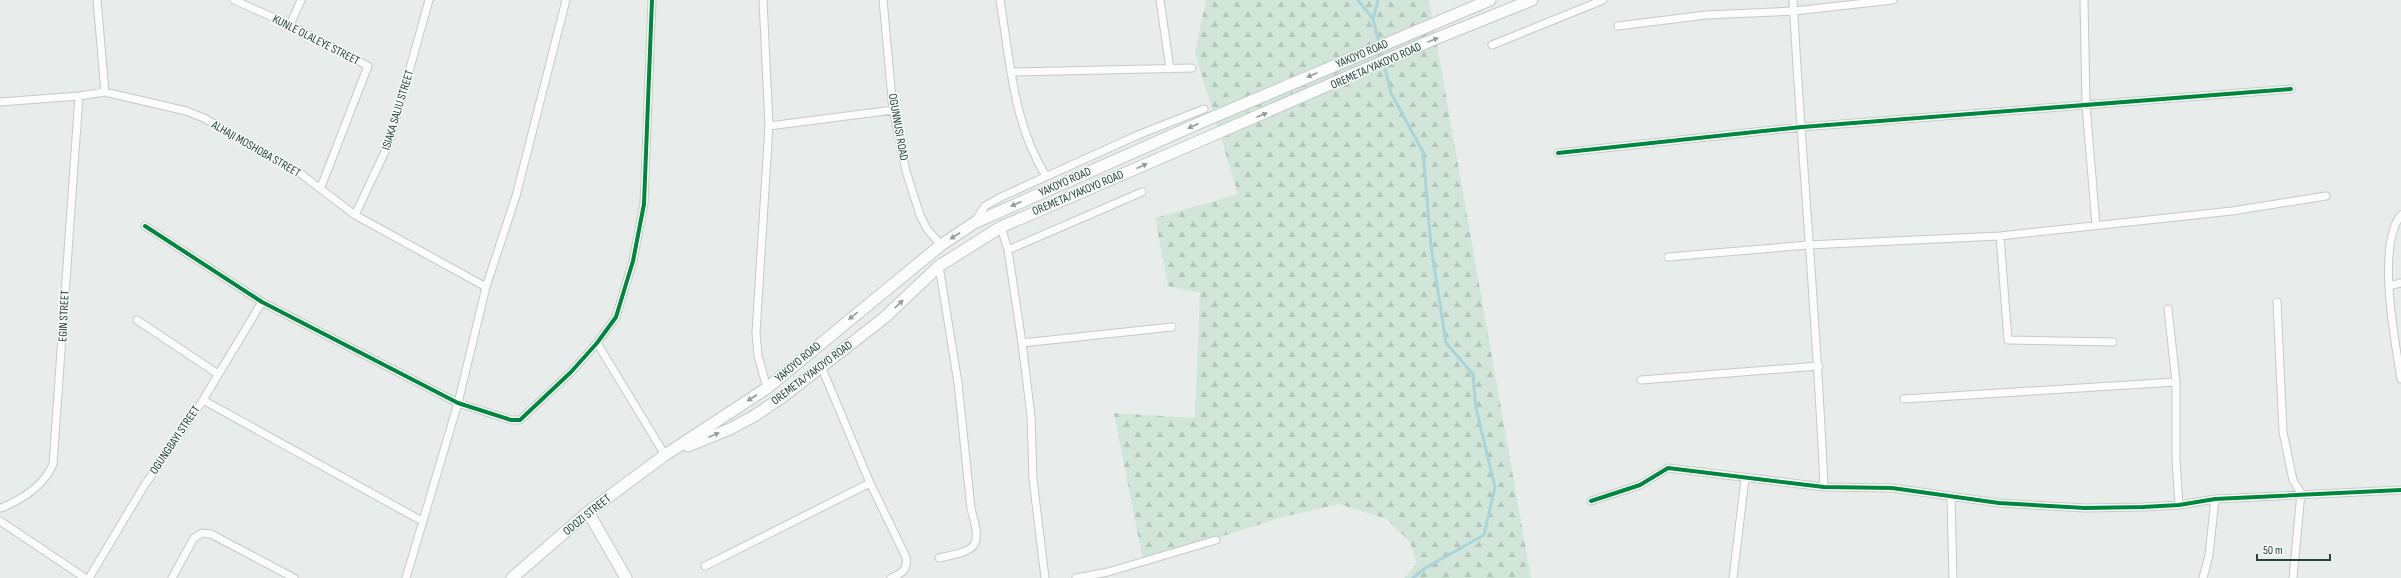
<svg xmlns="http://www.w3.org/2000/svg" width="2401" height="578" font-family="'Sofia Sans Condensed',sans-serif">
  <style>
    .forest { fill: url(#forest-firs) }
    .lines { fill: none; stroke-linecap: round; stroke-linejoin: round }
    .stream { stroke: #a9d4db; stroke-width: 3 }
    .street-casing { stroke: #c5cac8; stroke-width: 9 }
    .secondary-casing { stroke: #c3cbc8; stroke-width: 13 }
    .street { stroke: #fcfcfc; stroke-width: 7 }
    .secondary { stroke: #fcfcfc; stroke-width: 11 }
    .cycleway-casing { stroke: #f7fbf9; stroke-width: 6 }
    .cycleway { stroke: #00873e; stroke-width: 4 }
    .oneway { fill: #909f9b }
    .labels { text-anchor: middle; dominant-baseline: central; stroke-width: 3; stroke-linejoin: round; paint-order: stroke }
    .street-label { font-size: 12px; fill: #24423a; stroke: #f7fbf9 }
  </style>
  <defs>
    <pattern id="forest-firs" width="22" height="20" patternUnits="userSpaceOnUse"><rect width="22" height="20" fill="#d1e6d8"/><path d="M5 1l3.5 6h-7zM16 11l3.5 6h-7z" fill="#b3c6ba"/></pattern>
  </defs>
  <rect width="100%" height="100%" fill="#e8edeb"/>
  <!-- forest -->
  <path class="forest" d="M1206 0H1429L1531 578H1404L1417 564 1410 542 1387 519 1339 504 1283 517 1143 561 1114 413 1195 418 1200 293 1168 286 1155 218 1238 194 1195 53Z"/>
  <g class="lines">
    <!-- stream -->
    <path class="stream" d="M1358 0 1373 19
      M1378 0 1373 19 1383 59
      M1384 64 1391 93 1423 152 1431 246 1446 343 1473 374 1476 408 1495 487 1484 535 1425 568 1413 578"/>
    <!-- street casing -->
    <g class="street-casing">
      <path id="street" d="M97 0 105 92
        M234 0 290 25 368 66 321 187
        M763 0 769 126 756 333 758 356 767 388
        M883 0 893 110 906 171 920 215 927 229 941 245
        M1000 0C1010 60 1013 124 1046 176
        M1160 0 1170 69
        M1793 0C1802 162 1817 324 1824 487
        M2084 0 2086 105 2096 225
        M290 25 301 0
        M1618 26 1706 15 1794 11 1893 0
        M1492 45 1603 0
        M1012 72 1192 68
        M0 102 79 96 105 92 186 111 204 118 301 174 355 215 486 287
        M769 126 893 110
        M1558 153 1802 127 2291 89
        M355 215 389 143 429 0
        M2401 215C2376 247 2395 340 2401 379
        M974 223 985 206 1001 197 1138 135 1204 109
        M145 226 262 302 458 403 511 420H520L571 372 597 343 616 317 633 261 644 204 652 0
        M1001 227 1008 250 1022 343 1031 416 1033 479 1045 578
        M2000 236 2008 340 2113 342
        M1008 250 1142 192
        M1668 257 1808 245 2000 236 2232 211 2326 196
        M2389 286 2401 283
        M2277 302 2283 432 2293 480 2301 493 2293 578
        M2168 309 2176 382V459L2179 505
        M137 320 218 374
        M597 343 665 455
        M1022 343 1172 327
        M821 366 870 483 906 557C908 569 903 573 891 578
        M1641 380 1819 366
        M1904 399 2176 382
        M203 400 422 521
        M1951 498 1953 578
        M1591 501 1640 485 1668 468 1824 487 1892 488 1999 503 2085 508 2143 507 2179 505 2215 499 2401 490
        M1 508C23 499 44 486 53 464L79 96
        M0 521 85 578
        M939 558C976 550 983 549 971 509L958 383 939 266
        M705 566 870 483
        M89 578 144 486 203 400 262 302
        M172 578 194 538 202 533 211 534 294 578
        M406 578 458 403 486 287 516 196 566 0
        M1076 578 1108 572 1216 540
        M1733 578 1745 479
        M2203 578 2209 555 2215 499"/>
    </g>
    <!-- secondary casing -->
    <g class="secondary-casing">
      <path id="secondary" d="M688 446 730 429 754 416 781 398 884 318 939 266 1001 227 1430 41 1532 0
        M588 512 626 578
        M512 578 588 512 665 455 767 388 941 245 974 223 1204 121 1490 0"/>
    </g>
    <!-- street -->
    <use href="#street" class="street"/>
    <!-- secondary -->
    <use href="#secondary" class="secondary"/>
    <!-- cycleway casing -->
    <g class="cycleway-casing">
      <path id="cycleway" d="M1558 153 1802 127 2291 89
        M145 226 262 302 458 403 511 420H520L571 372 597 343 616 317 633 261 644 204 652 0
        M1591 501 1640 485 1668 468 1824 487 1892 488 1999 503 2085 508 2143 507 2179 505 2215 499 2401 490"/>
    </g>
    <!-- cycleway -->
    <use href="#cycleway" class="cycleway"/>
  </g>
  <!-- one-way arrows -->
  <defs><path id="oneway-solid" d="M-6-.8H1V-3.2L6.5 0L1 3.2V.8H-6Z"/></defs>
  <g class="oneway">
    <use href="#oneway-solid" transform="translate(1433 40) rotate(-23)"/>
    <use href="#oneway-solid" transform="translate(1312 75) rotate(157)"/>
    <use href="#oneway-solid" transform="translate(1262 115) rotate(-23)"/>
    <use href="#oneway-solid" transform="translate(1193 126) rotate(156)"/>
    <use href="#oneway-solid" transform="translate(1142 166) rotate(-24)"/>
    <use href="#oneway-solid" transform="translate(1016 204) rotate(156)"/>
    <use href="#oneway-solid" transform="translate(955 236) rotate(147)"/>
    <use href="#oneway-solid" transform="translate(899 304) rotate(-43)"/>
    <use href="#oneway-solid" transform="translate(853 316) rotate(141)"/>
    <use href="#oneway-solid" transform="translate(752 398) rotate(147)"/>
    <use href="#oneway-solid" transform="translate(714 435) rotate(-22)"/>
  </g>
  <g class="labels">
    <!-- street labels -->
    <g class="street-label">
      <text transform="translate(316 40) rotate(27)">KUNLE OLALEYE STREET</text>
      <text transform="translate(1362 54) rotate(-23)">YAKOYO ROAD</text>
      <text transform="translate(1376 66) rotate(-24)">OREMETA/YAKOYO ROAD</text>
      <text transform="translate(398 110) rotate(-73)">ISIAKA SALIU STREET</text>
      <text transform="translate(898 127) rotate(80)">OGUNNUSI ROAD</text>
      <text transform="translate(256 149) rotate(30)">ALHAJI MOSHOBA STREET</text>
      <text transform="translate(1065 182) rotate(-24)">YAKOYO ROAD</text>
      <text transform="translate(1078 193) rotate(-23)">OREMETA/YAKOYO ROAD</text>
      <text transform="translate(64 316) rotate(-87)">EGIN STREET</text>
      <text transform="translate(798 362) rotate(-40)">YAKOYO ROAD</text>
      <text transform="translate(812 373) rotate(-37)">OREMETA/YAKOYO ROAD</text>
      <text transform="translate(175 440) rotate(-56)">OGUNGBAYI STREET</text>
      <text transform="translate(587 515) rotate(-39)">ODOZI STREET</text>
    </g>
  </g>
  <!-- scale -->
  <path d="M2257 554v6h73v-6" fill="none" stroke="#24423a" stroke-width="2"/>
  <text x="2263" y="554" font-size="12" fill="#24423a" stroke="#f7fbf9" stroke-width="3" paint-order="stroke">50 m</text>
</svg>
